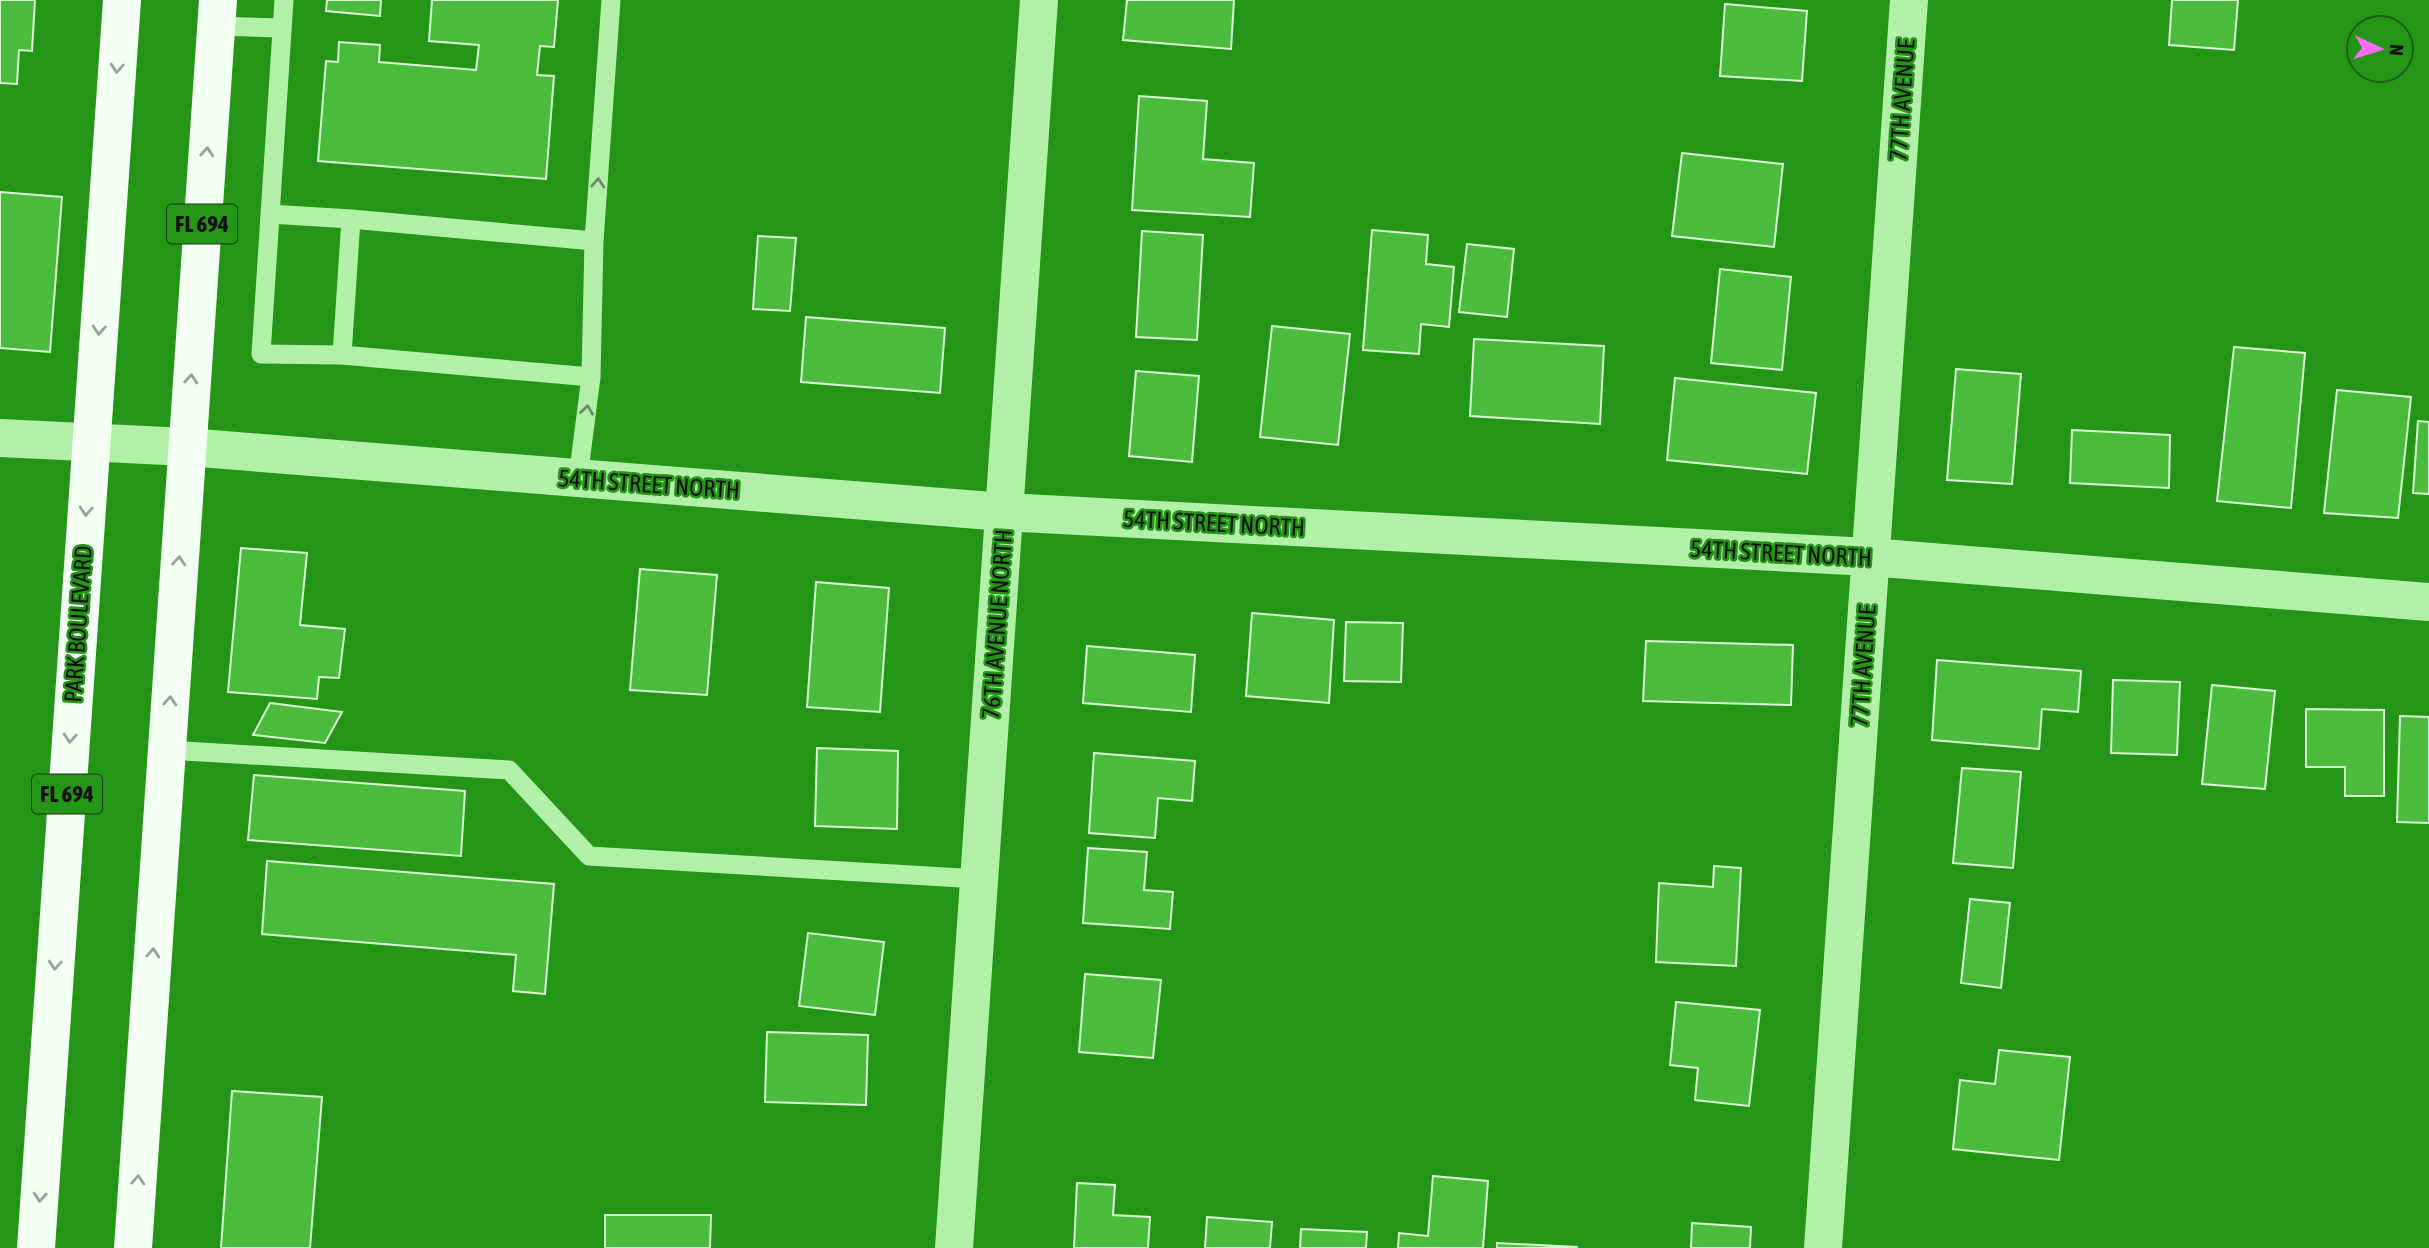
<svg xmlns="http://www.w3.org/2000/svg" width="2429" height="1248" font-family="'Asap Condensed',sans-serif">
  <style>
    .building { fill: #4bbb3d; stroke: #d6fbd1; stroke-width: 2 }
    .lines { fill: none; stroke-linecap: round; stroke-linejoin: round }
    .lane { stroke: #b2f0aa; stroke-width: 19 }
    .street { stroke: #b2f0aa; stroke-width: 38 }
    .primary { stroke: #f4fff4; stroke-width: 38 }
    .oneway { stroke: #99a099 }
    .oneway2 { stroke: #6a8c65 }
    .labels { text-anchor: middle; dominant-baseline: central; stroke-width: 5; stroke-linejoin: round; paint-order: stroke }
    .shield { fill: #259518; stroke: #173913; stroke-width: 2 }
    .shield-label { font-size: 23px; font-weight: bold; fill: #111 }
    .street-label { font-size: 24px; fill: #111; stroke: #259518 }
  </style>
  <rect width="100%" height="100%" fill="#259518"/>
  <!-- building -->
  <path class="building" d="M0 0H35L32 51 19 50 17 84 0 83Z
    M327 0H381L380 16 326 11Z
    M432 0H558L554 47 540 46 537 75 554 76 546 179 318 161 326 61 338 62 339 42 380 45 379 62 476 70 479 45 429 41Z
    M1127 0H1234L1231 49 1123 40Z
    M2172 0H2238L2234 50 2169 45Z
    M1725 4 1807 11 1802 81 1720 76Z
    M1139 96 1207 101 1203 159 1254 163 1250 217 1132 210Z
    M1682 153 1783 164 1774 247 1672 236Z
    M0 192 62 197 50 352 0 348Z
    M1372 230 1428 235 1426 264 1454 267 1449 327 1421 324 1419 354 1363 350Z
    M1142 231 1203 235 1197 340 1136 337Z
    M758 236 796 238 790 311 753 309Z
    M1467 244 1514 249 1507 317 1459 312Z
    M1720 269 1791 277 1782 370 1711 363Z
    M806 317 945 328 940 393 801 382Z
    M1272 326 1350 334 1338 445 1260 437Z
    M1474 339 1604 346 1600 424 1470 416Z
    M2234 347 2305 353 2291 508 2217 501Z
    M1956 369 2021 374 2012 484 1947 480Z
    M1136 371 1199 376 1192 462 1129 456Z
    M1675 378 1816 393 1807 474 1667 460Z
    M2337 390 2411 397 2398 518 2324 513Z
    M2418 421 2429 422V494L2413 493Z
    M2072 430 2170 435 2169 488 2070 483Z
    M241 548 307 553 300 625 345 629 339 678 319 677 317 699 228 692Z
    M640 569 717 575 707 695 630 690Z
    M816 582 889 588 880 712 807 707Z
    M1252 613 1334 620 1329 703 1246 696Z
    M1346 622 1403 623 1401 682 1344 681Z
    M1646 641 1793 645 1791 705 1643 701Z
    M1087 646 1195 655 1191 712 1083 703Z
    M1937 660 2081 671 2078 712 2042 709 2039 749 1932 740Z
    M2113 680 2180 682 2177 755 2111 753Z
    M2212 685 2275 691 2265 789 2202 784Z
    M270 703 342 712 325 743 253 735Z
    M2306 709 2384 710V796H2345V767H2306Z
    M2400 716 2429 717V823L2397 822Z
    M817 748 898 751 897 829 815 826Z
    M1094 753 1195 761 1192 801 1158 798 1155 838 1089 833Z
    M1962 768 2021 772 2013 868 1953 863Z
    M254 775 465 791 461 856 248 840Z
    M1088 848 1147 852 1144 890 1173 892 1170 929 1083 923Z
    M267 861 554 884 545 994 513 991 516 955 262 934Z
    M1714 866 1741 868 1736 966 1656 962 1659 883 1713 887Z
    M1970 899 2010 903 2001 988 1961 983Z
    M808 933 884 942 875 1015 799 1006Z
    M1085 974 1161 980 1153 1058 1079 1052Z
    M1676 1002 1760 1010 1749 1106 1695 1100 1698 1068 1670 1065Z
    M767 1032 868 1035 866 1105 765 1102Z
    M1999 1050 2070 1057 2059 1160 1953 1149 1960 1080 1995 1084Z
    M232 1091 322 1097 310 1248H221Z
    M1433 1176 1488 1181 1483 1248H1398L1399 1233 1428 1236Z
    M1077 1183 1115 1185 1113 1215 1150 1217 1148 1248H1074Z
    M605 1215H711L710 1248H605Z
    M1207 1217 1272 1222 1270 1248H1205Z
    M1692 1223 1751 1227 1750 1248H1691Z
    M1301 1229 1367 1232 1366 1248H1300Z
    M1497 1243 1578 1247 1497 1248Z"/>
  <g class="lines">
    <!-- lane -->
    <path class="lane" d="M284 0 261 354 342 355
      M216 26 282 28
      M270 214 351 219
      M591 377 342 355 351 219 594 241
      M578 478 591 377 594 241 611 0
      M167 750 509 770 589 856 979 879"/>
    <!-- street -->
    <path class="street" d="M0 438 187 447 1004 512 1870 557 2429 602
      M954 1248 1039 0
      M1823 1248 1909 0"/>
    <!-- primary -->
    <path class="primary" d="M36 1248 122 0
      M133 1248 218 0"/>
  </g>
  <!-- one-way arrows -->
  <defs><path id="oneway-chevron" d="M-2-3.5L2.5 0L-2 3.5" fill="none" stroke-width="1.6" stroke-linecap="round" stroke-linejoin="round" transform="scale(1.75)"/></defs>
  <g class="oneway">
    <use href="#oneway-chevron" transform="translate(117 68) rotate(94)"/>
    <use href="#oneway-chevron" transform="translate(207 152) rotate(-86)"/>
    <use href="#oneway-chevron" transform="translate(99 330) rotate(94)"/>
    <use href="#oneway-chevron" transform="translate(191 379) rotate(-86)"/>
    <use href="#oneway-chevron" transform="translate(86 511) rotate(94)"/>
    <use href="#oneway-chevron" transform="translate(179 561) rotate(-86)"/>
    <use href="#oneway-chevron" transform="translate(170 701) rotate(-86)"/>
    <use href="#oneway-chevron" transform="translate(70 738) rotate(94)"/>
    <use href="#oneway-chevron" transform="translate(153 953) rotate(-86)"/>
    <use href="#oneway-chevron" transform="translate(55 965) rotate(94)"/>
    <use href="#oneway-chevron" transform="translate(138 1180) rotate(-86)"/>
    <use href="#oneway-chevron" transform="translate(40 1197) rotate(94)"/>
  </g>
  <g class="oneway2">
    <use href="#oneway-chevron" transform="translate(598 183) rotate(-86)"/>
    <use href="#oneway-chevron" transform="translate(587 410) rotate(-82)"/>
  </g>
  <g class="labels">
    <!-- shield labels -->
    <g class="shield">
      <rect x="167" y="204.5" width="70" height="39" rx="5"/>
      <rect x="32" y="774.5" width="70" height="39" rx="5"/>
    </g>
    <g class="shield-label">
      <text x="202" y="224">FL 694</text>
      <text x="67" y="794">FL 694</text>
    </g>
    <!-- street labels -->
    <g class="street-label">
      <text transform="translate(1902 100) rotate(-86)">77TH AVENUE</text>
      <text transform="translate(649 484) rotate(4)">54TH STREET NORTH</text>
      <text transform="translate(1214 523) rotate(3)">54TH STREET NORTH</text>
      <text transform="translate(1781 553) rotate(3)">54TH STREET NORTH</text>
      <text transform="translate(78 624) rotate(-86)">PARK BOULEVARD</text>
      <text transform="translate(997 624) rotate(-86)">76TH AVENUE NORTH</text>
      <text transform="translate(1863 666) rotate(-86)">77TH AVENUE</text>
    </g>
  </g>
  <!-- north arrow -->
  <g transform="translate(2380 49) rotate(94)"><circle r="33" fill="#259518" stroke="#1d6015" stroke-width="2"/>
  <path d="M0-5L12 26L0 18L-12 26Z" fill="#ff6af8"/>
  <text y="-10" font-size="19" font-weight="bold" text-anchor="middle" fill="#111111">N</text>
  </g>
</svg>
